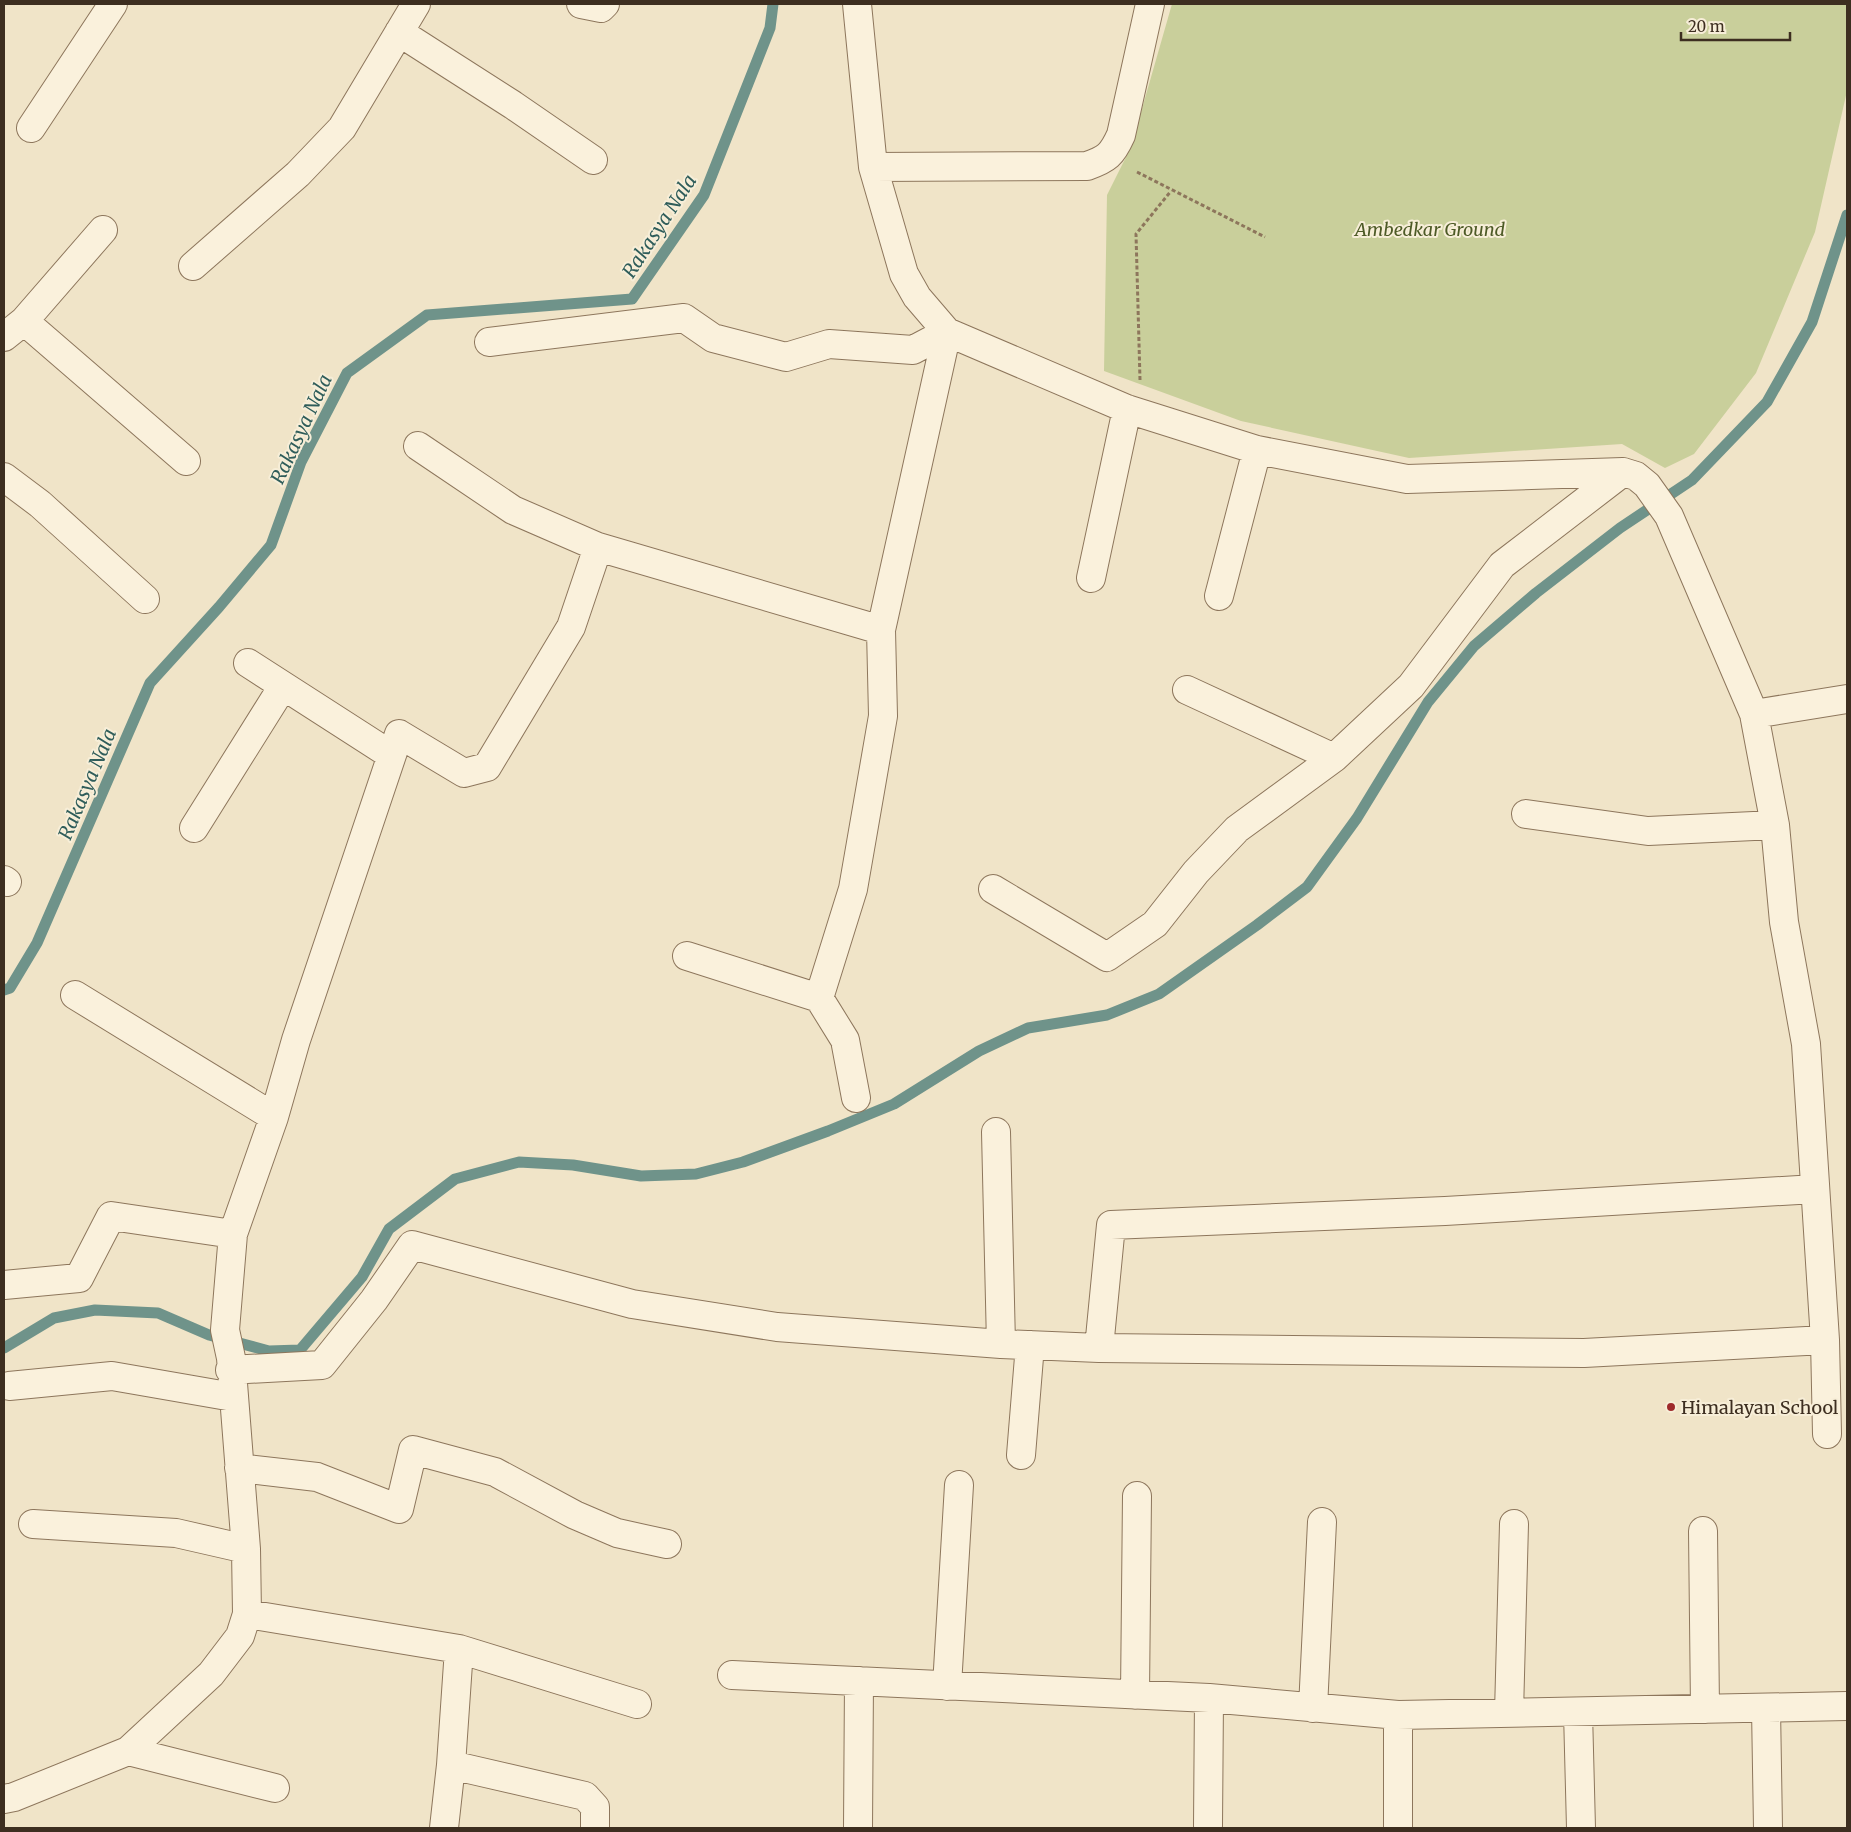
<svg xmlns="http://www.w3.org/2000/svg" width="1851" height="1832" font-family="Merriweather,serif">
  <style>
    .green { fill: #c9cf9b }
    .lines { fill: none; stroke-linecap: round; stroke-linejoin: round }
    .stream { stroke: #6f938a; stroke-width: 11 }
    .street-casing { stroke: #8d765c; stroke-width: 30 }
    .path { stroke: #8d765c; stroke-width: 3; stroke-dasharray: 4 2.5; stroke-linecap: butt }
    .street { stroke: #faf1dc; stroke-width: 28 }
    .poi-dot { fill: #9e2a2b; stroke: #f7eed8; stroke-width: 2 }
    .labels { text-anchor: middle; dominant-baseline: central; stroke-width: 4; stroke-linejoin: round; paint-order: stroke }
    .park-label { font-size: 18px; font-style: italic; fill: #4d5a26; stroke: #f7eed8 }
    .poi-label { font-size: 18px; fill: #3d2e20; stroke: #f7eed8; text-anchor: start }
    .water-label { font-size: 19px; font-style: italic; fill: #2f5d5a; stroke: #f7eed8 }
  </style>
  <rect width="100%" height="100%" fill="#f0e4c8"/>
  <!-- green -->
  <path class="green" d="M1172 4H1847V91L1815 232 1756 373 1694 454 1665 468 1622 444 1409 458 1241 421 1104 371 1107 195 1131 147Z"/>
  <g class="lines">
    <!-- stream -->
    <path class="stream" d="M4 990 10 988 37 943 150 683 219 607 271 545 301 462 347 373 427 315 632 299 704 195 770 28 773 4
      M4 1348 54 1318 95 1310 158 1313 209 1335 269 1351 300 1350 362 1277 389 1229 455 1179 519 1162 573 1165 641 1176 696 1174 743 1162 828 1131 894 1104 979 1051 1028 1028 1107 1015 1159 994 1257 925 1307 887 1357 818 1428 702 1474 646 1536 593 1620 528 1692 480 1767 402 1812 322 1847 215"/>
    <!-- street casing -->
    <g class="street-casing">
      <path id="street" d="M581 4 601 8 605 4
        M857 4 873 167 904 274 917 297 947 332 1127 409 1257 450 1407 479 1623 472 1636 476 1647 485 1669 516 1754 714 1775 825 1784 922 1806 1044 1825 1340 1827 1434
        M399 32 513 105 593 160
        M31 128 113 4
        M873 167 1087 166C1107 159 1112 155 1121 135L1150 4
        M193 266 298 174 342 128 416 4
        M24 321 186 461
        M4 337 24 321 103 230
        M489 342 684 318 713 338 786 357 829 344 913 350 947 332
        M418 446 513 510 598 547 881 630
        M4 477 40 504 145 599
        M1091 578 1127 409
        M1219 596 1257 450
        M248 663 391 755
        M1187 690 1334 758
        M1754 714 1847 699
        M1526 814 1648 831 1775 825
        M194 828 283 686
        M4 880 7 882
        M993 889 1107 957 1155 924 1196 872 1237 829 1334 758 1411 686 1502 565 1623 472
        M687 956 819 998
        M75 995 274 1117
        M856 1098 845 1040 819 998 853 889 883 716 881 630 947 332
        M996 1132 1001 1344
        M4 1285 79 1278 111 1216 233 1234
        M1099 1348 1111 1225 1445 1211 1815 1189
        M230 1370 322 1365 374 1300 412 1245 632 1304 777 1327 1001 1344 1099 1348 1584 1353 1825 1340
        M9 1386 112 1376 233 1397
        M1021 1455 1030 1345
        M239 1468 317 1477 399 1509 413 1450 495 1472 575 1515 617 1533 667 1544
        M33 1524 176 1533 246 1549
        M1703 1531 1705 1709
        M247 1614 459 1649 637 1704
        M732 1675 1209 1698 1398 1715 1847 1706
        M947 1686 959 1485
        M1135 1695 1137 1496
        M1313 1708 1322 1522
        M1766 1708 1768 1828
        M1578 1712 1581 1828
        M1509 1713 1514 1524
        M128 1751 275 1788
        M451 1765 585 1796 595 1807V1828
        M4 1799 14 1797 128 1751 211 1674 240 1636 247 1614 246 1549 231 1358 225 1330 233 1234 274 1117 296 1040 399 734 464 773 487 767 571 627 598 547
        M1208 1826 1209 1698
        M444 1828 451 1765 459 1649
        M858 1828 859 1681
        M1398 1828V1715"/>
    </g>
    <!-- path -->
    <path class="path" d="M1137 172 1265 237
      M1140 380 1136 234 1171 191"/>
    <!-- street -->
    <use href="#street" class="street"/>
  </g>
  <!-- markers -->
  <circle class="poi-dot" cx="1671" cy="1407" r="5"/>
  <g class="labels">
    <!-- park labels -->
    <g class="park-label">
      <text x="1430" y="229">Ambedkar Ground</text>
    </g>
    <!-- poi labels -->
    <g class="poi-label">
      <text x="1681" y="1407">Himalayan School</text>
    </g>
    <!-- water labels -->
    <g class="water-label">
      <text transform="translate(659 226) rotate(-57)">Rakasya Nala</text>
      <text transform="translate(301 429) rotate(-65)">Rakasya Nala</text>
      <text transform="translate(87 784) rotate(-67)">Rakasya Nala</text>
    </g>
  </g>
  <!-- border -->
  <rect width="1851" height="1832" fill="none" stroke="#3d2e20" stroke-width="10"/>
  <!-- scale -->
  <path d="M1681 32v8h109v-8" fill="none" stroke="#3d2e20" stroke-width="2.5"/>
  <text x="1688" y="32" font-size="15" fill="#3d2e20" stroke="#f7eed8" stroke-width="4" paint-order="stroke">20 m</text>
</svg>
